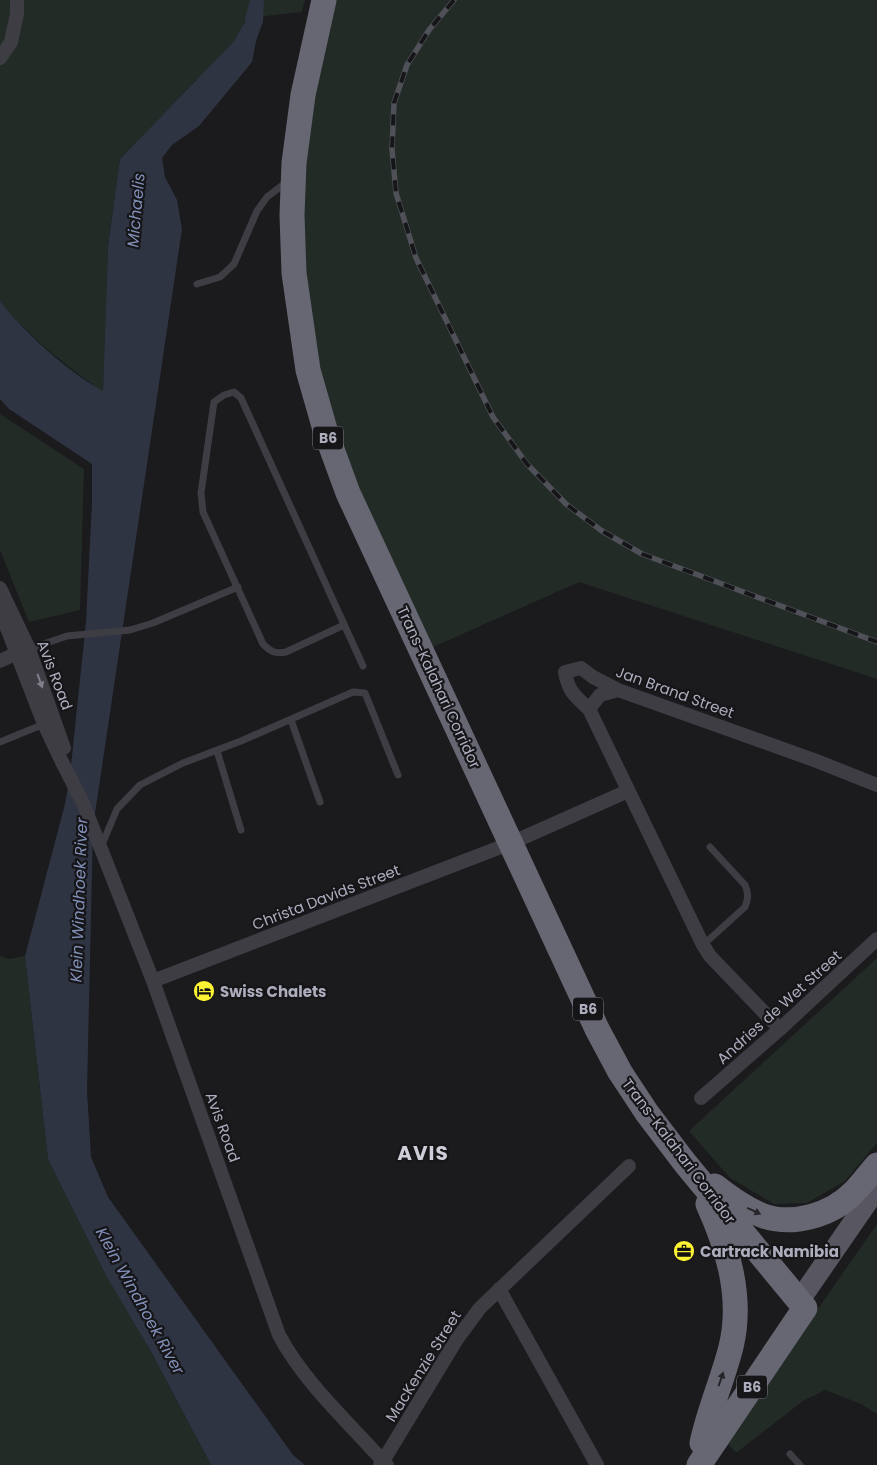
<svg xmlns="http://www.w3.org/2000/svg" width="877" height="1465" font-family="Poppins,sans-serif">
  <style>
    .green { fill: #222b26 }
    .water { fill: #2f3442 }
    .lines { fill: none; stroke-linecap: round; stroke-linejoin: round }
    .stream { stroke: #2f3442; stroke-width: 4 }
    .lane { stroke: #3e3d44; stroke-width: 7 }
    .street { stroke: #3e3d44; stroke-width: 14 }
    .primary { stroke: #585761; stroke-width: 21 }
    .highway { stroke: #676773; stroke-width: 25 }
    .rail-casing { stroke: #505059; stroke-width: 5.5 }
    .rail { stroke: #161518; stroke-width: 4; stroke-dasharray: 11; stroke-linecap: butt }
    .oneway { fill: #80808d }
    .oneway2 { fill: #26252a }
    .labels { text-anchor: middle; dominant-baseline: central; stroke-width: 4.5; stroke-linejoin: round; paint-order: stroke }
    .shield { fill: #161518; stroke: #7f7f8c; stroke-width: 1 }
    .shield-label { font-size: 14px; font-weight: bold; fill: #acadbd }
    .street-label { font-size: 15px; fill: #acadbd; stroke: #161518 }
    .poi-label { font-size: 15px; font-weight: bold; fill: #acadbd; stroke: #161518; text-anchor: start }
    .water-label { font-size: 16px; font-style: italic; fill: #8290b9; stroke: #161518 }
    .district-label { font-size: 20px; font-weight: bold; letter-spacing: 1px; fill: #ceced9; stroke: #161518 }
  </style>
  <rect width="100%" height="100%" fill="#1b1a1d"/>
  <!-- green -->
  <path class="green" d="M0 0H305L302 12 247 18 234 41 120 159 108 246 103 392C66 365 28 337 0 301Z
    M324 0H877V679L579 582 422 652 326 433 294 273Z
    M0 414 84 469 80 610 29 622 0 550Z
    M0 956 9 959 25 956 48 1159 211 1465H0Z
    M877 958V1143L845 1181 807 1203 774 1204 730 1178 689 1131Z
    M877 1224V1414L861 1404 825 1390 803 1401 736 1453 726 1441Z"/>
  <!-- water -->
  <path class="water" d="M252 0H264L263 22 256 41 252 62 199 126 172 145 162 158 165 177 177 200 182 229 93 827 87 1091 91 1157 108 1197 293 1455 305 1465H211L150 1350 107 1277 48 1159 25 956 65 804 70 775 86 622 92 502V464L9 409 0 399V301C25 333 67 371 103 391L108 246 120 159 234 41 247 18Z"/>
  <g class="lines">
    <!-- stream -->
    <path class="stream" d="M247 19 252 0"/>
    <!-- lane -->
    <path class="lane" d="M197 284 220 277 234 264 257 211 267 197 288 181
      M344 625 286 652C275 654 271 652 263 644L203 512 201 493 214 402 224 395 234 392 241 398 363 666
      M29 649 67 636 130 630 153 623 238 587
      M291 720 320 802
      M0 742 44 724
      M217 751 241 830
      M101 847 117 809 140 785 183 763 241 741 353 692 365 693 398 775
      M703 945 745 907C748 899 749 894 745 885L710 847
      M790 1454 800 1465"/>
    <!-- street -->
    <path class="street" d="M0 58 11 42 17 14V0
      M0 588 29 649 64 748
      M0 610 44 724 62 762 83 803 153 981 279 1335C304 1382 347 1421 383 1461L380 1465
      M0 661 24 650
      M589 709 600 695 618 690
      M153 981 511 843 628 791
      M780 1029 710 956 703 945 589 709C575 696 568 691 565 672L581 668 593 677 618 690 814 760 877 785
      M701 1098 780 1029 877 939
      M499 1289 597 1465
      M387 1465 383 1461 457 1339 480 1308 629 1166"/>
    <!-- primary -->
    <path class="primary" d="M799 1301 877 1188"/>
    <!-- highway -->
    <path class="highway" d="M324 0 303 95 294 163 292 215 294 273 308 370 326 433 348 493 597 1029 620 1072 647 1113 685 1163 805 1308 699 1465
      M715 1186C729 1197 744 1208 761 1215 792 1227 832 1215 854 1192 862 1184 869 1174 877 1165
      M702 1443C709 1410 723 1379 731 1347 743 1298 728 1248 708 1204"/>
    <!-- rail casing -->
    <g class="rail-casing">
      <path id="rail" d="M454 0 429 30 407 65 394 103 392 149 396 193 416 258 493 417 527 464 566 504 602 531 642 554 877 642"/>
    </g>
    <!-- rail -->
    <use href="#rail" class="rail"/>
  </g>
  <!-- one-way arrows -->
  <defs><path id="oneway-solid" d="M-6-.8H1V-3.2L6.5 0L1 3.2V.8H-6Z" transform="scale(1.25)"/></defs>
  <use class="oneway" href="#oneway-solid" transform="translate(40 681) rotate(70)"/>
  <g class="oneway2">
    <use href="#oneway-solid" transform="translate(754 1211) rotate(25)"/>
    <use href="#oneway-solid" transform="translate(721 1379) rotate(-71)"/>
  </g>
  <!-- icons -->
  <defs>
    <g id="hotel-disc" transform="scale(1.125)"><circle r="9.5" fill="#fcf234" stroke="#161518"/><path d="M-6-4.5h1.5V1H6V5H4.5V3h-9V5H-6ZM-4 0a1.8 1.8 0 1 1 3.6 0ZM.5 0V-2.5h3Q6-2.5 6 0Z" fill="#111"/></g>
    <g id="office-disc" transform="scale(1.125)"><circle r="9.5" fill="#fcf234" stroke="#161518"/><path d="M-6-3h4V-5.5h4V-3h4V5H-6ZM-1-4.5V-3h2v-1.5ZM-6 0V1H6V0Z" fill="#111"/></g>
  </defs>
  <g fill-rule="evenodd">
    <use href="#hotel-disc" x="204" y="991"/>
    <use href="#office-disc" x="684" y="1251"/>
  </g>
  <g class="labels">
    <!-- shield labels -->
    <g class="shield">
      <rect x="313" y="426.5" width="30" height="23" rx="4"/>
      <rect x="573" y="997.5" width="30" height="23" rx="4"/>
      <rect x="737" y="1375.5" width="30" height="23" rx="4"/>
    </g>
    <g class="shield-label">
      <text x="328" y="438">B6</text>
      <text x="588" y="1009">B6</text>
      <text x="752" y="1387">B6</text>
    </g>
    <!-- street labels -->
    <g class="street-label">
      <text transform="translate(55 675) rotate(69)">Avis Road</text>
      <text transform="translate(439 687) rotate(65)">Trans-Kalahari Corridor</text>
      <text transform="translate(675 692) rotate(20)">Jan Brand Street</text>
      <text transform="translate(326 897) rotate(-21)">Christa Davids Street</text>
      <text transform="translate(779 1007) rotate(-42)">Andries de Wet Street</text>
      <text transform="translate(223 1127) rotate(70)">Avis Road</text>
      <text transform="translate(679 1151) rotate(53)">Trans-Kalahari Corridor</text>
      <text transform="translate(423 1366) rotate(-58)">MacKenzie Street</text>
    </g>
    <!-- poi labels -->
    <g class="poi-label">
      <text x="220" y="991">Swiss Chalets</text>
      <text x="700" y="1251">Cartrack Namibia</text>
    </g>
    <!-- water labels -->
    <g class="water-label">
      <text transform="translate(136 210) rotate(-85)">Michaelis</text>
      <text transform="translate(79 900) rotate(-88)">Klein Windhoek River</text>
      <text transform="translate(140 1301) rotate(61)">Klein Windhoek River</text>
    </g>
    <!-- district labels -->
    <g class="district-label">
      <text x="423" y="1153">AVIS</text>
    </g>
  </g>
</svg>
